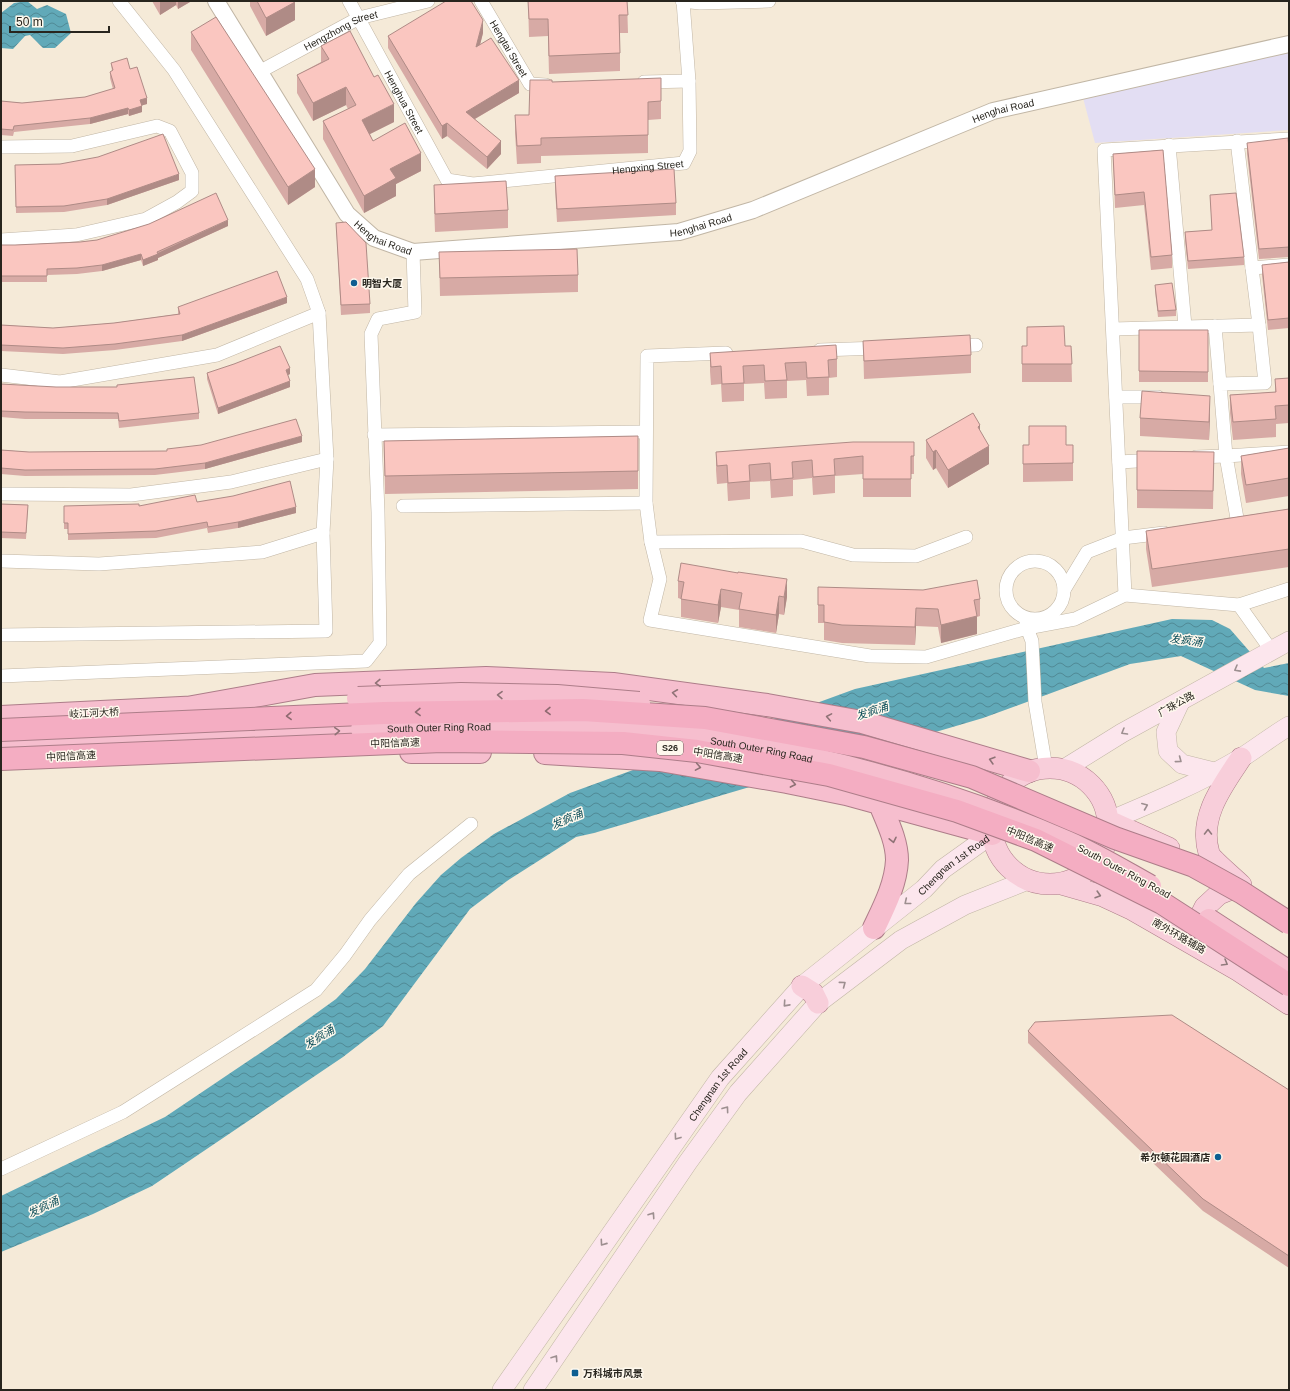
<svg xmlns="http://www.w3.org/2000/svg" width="1290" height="1391" font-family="Helvetica,'Noto Sans SC',sans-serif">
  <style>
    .industrial { fill: #e3def3 }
    .water { fill: url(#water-waves) }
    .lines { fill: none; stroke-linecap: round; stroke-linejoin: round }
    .minor-casing { stroke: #c1b6a5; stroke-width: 14 }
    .tertiary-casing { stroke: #c1b6a5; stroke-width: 18 }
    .secondary-casing { stroke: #c1b6a5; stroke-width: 20 }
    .primary-casing { stroke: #ad7d89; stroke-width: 22 }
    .trunk-casing { stroke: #ad7d89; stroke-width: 24 }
    .minor { stroke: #fff; stroke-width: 13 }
    .tertiary { stroke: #fff; stroke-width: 16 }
    .secondary { stroke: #fce6ed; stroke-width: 19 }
    .primary { stroke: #f8ceda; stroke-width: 21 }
    .trunk { stroke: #f6bece; stroke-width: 22 }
    .trunk-bridge-casing { stroke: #ad7d89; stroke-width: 24; stroke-linecap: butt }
    .motorway-bridge-casing { stroke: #ad7d89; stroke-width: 24; stroke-linecap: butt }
    .trunk-bridge { stroke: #f6bece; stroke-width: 22 }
    .motorway-bridge { stroke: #f4adc2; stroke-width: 22 }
    .wall { fill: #d7aaa5 }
    .shaded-wall { fill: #af8b86 }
    .building { fill: #fac6c0; stroke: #af8b86 }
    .oneway { stroke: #9d8f90 }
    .oneway2 { stroke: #8f7276 }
    .oneway3 { stroke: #8e6970 }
    .oneway4 { stroke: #907a7c }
    .poi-dot { fill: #0e5e91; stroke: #fef8ed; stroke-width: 1.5 }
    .labels { text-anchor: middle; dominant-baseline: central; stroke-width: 3; stroke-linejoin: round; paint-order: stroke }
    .shield { fill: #fef8ed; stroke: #68645c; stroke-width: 1 }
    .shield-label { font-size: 9px; font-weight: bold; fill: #28251e }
    .street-label { font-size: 10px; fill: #28251e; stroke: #fef8ed }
    .poi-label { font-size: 10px; font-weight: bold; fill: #28251e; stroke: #fef8ed; text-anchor: start }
    .water-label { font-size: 11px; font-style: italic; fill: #0b4d58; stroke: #fef8ed }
  </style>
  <defs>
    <pattern id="water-waves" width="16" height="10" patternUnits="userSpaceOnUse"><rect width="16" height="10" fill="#61a9b8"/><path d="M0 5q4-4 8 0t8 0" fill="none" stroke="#508995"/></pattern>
  </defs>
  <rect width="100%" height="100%" fill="#f5ead8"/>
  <!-- industrial -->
  <path class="industrial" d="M1289 43V130L1095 143 1082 94Z"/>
  <!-- water -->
  <path class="water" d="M27 1 37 9 47 5 66 14 71 33 55 48H43L30 35 25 36 13 49 1 48V13L14 3Z
    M1172 619 1212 620 1230 629 1264 668 1289 663V696L1255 690 1181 656 1130 664 983 718 594 833 576 837 507 881 470 909 383 1026 343 1057 152 1186 93 1214 1 1252V1196L165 1117 275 1043 336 999 365 969 416 903 441 875 461 858 494 834 570 793 855 689Z"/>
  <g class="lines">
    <!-- minor casing -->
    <g class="minor-casing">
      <g id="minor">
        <path id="s1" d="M349 1 447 180 473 184 684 163 690 151 689 81 683 1"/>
        <path id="s2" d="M481 1 530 84 546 85"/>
        <path d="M682 1 700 3 769 1"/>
        <path id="s3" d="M259 72 359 18 428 1"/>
        <path d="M644 82 689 81"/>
        <path d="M1237 141 1252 268"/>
        <path d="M1169 145 1185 326"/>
        <path d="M1 147 72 146 157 126 170 131 192 173V191L177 202 146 219 76 235 1 240"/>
        <path d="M1259 325 1252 268 1289 265"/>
        <path d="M1215 326 1220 384"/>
        <path d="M1113 329 1259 325 1265 383 1220 384 1226 456 1196 457"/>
        <path d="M954 346 976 345"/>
        <path d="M820 350 880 348"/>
        <path d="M726 353 647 356 646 503 651 542 660 579 650 620 870 656 926 657 1027 628 1075 619 1125 595 1239 605 1289 589"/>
        <path d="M1 375 60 382 217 355 319 313"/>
        <path d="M1116 397H1158"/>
        <path d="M374 435 646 432"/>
        <path d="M1119 462 1155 460"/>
        <path d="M1 494 131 495 231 482 327 459"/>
        <path d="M403 506 646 503"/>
        <path d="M1227 525 1238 524 1226 456 1289 452"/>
        <path d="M651 542 801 541 853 555 916 556 966 537"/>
        <path d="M1 561 99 564 262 552 323 533"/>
        <circle cx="1035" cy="590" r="29"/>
        <path d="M1064 590 1087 552 1123 538 1164 533"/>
        <path d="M1125 595 1104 150 1289 139"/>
        <path d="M1239 605 1271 650"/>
        <path d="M1026 621 1027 628 1032 641 1035 702 1046 768"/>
        <path d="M1 635 326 631 323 533 327 459 319 313 307 279 174 70 119 1"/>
        <path d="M1 676 366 661 380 643 378 512 371 334 378 319 415 312 413 252"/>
        <path d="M1 1169 123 1112 316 990 345 955 370 920 409 874 471 824"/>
      </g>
    </g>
    <!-- tertiary casing -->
    <g class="tertiary-casing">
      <g id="tertiary">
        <path id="s4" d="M216 1 347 214 374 238 413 252 679 232 753 210 993 111 1289 44"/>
      </g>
    </g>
    <!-- secondary casing -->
    <g class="secondary-casing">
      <g id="secondary">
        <path d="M1180 702 1166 732 1168 751 1182 764 1214 772"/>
        <path d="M1064 769 1122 733 1289 641"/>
        <path d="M1109 821C1154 802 1199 783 1241 758 1257 748 1272 736 1289 726"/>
        <path id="s5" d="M502 1390 720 1078 802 986 924 889 943 869 992 834"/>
        <path d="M533 1390 688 1162 738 1093 818 1003 901 940 965 905 1028 880"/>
      </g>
    </g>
    <!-- primary casing -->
    <g class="primary-casing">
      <path id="primary" d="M992 826a58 58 0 1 1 116 0a58 58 0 1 1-116 0Z
        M1109 821 1169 848
        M1061 884 1103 896 1131 909 1239 971 1289 1004
        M1199 937 1196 925 1205 907 1219 894 1241 885C1235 879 1211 859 1209 853 1198 817 1223 785 1241 758
        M802 986 813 993 818 1003"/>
    </g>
    <!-- trunk casing -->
    <g class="trunk-casing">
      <path id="trunk" d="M187 708 315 685 486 678 613 684 767 705 862 722 1029 771
        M1 717 201 707
        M1 748 186 740 362 729
        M411 752H480
        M545 753 660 760 787 782 846 794 992 834
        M874 928C884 907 896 884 897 860 897 841 887 821 880 804L889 803"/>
    </g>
    <!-- minor -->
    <use href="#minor" class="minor"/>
    <!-- tertiary -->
    <use href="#tertiary" class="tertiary"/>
    <!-- secondary -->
    <use href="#secondary" class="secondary"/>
    <!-- primary -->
    <use href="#primary" class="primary"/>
    <!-- trunk -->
    <use href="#trunk" class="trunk"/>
    <!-- trunk-bridge casing -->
    <g class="trunk-bridge-casing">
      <g id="trunk-bridge">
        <path d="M358 698 461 694 557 696 639 703"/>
        <path id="s6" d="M362 729C452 727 542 723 632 731 782 744 929 782 1067 842 1095 854 1123 871 1150 886"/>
        <path d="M1209 920 1289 972"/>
      </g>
    </g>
    <!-- motorway-bridge casing -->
    <g class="motorway-bridge-casing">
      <path id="motorway-bridge" d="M1 730 384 713 583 710 705 718 864 747 972 777 1115 838 1194 866 1241 892 1289 923
        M1 759 442 741 623 743 697 751 829 775 957 811 1036 840 1162 903 1289 985"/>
    </g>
    <!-- trunk-bridge -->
    <use href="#trunk-bridge" class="trunk-bridge"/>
    <!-- motorway-bridge -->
    <use href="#motorway-bridge" class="motorway-bridge"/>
  </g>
  <!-- wall -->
  <path class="wall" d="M152 1H190V2L178 9 176 5 160 15Z
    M250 1H294L295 20 266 36 250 6Z
    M528 1H627L628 33H620V71L549 74 548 36 529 37Z
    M191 32 315 187 288 205 191 50Z
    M483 33 480 45 519 93 475 119 501 154 487 169 447 136 442 139 388 48V36Z
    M321 46 394 122 370 134 373 141 421 171 396 184V196L364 213 323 139V121L348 109 346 105 313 121 297 93V75L321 62Z
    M111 63 130 69 147 104 142 105V112L129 116 128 114 90 124 14 132 13 136 1 135V101L22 103 85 97 113 89 110 78V72L112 71Z
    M552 82 661 101V119L648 120V153L541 156V163L517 164 515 133V115H529Z
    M1247 143 1289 148V257L1259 259 1247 154Z
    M1163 150 1172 255V268L1151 270 1144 205 1115 208 1113 154Z
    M15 165 179 180 107 205 64 212 16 213Z
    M555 176 676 203V215L557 222 555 188Z
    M434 185 508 210V228L435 232 434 203Z
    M1210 195 1244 257V265L1188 269 1185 240V232L1212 230Z
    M336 223 370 304V313L341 315Z
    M228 226 158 258V260L143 266 141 260 102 271 77 274 47 275V282H1V245H15L80 242Z
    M439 252 578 275V292L440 296Z
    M1289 262V328L1268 330 1262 275V265Z
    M1155 285 1176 310V316L1158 317 1155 291Z
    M287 303 182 341 115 350 63 354 1 351V325L53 328 114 323 178 314V307Z
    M1139 330H1208V382H1139Z
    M863 341 971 355V373L864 379Z
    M1022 346H1071L1072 382H1022Z
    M710 353 837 359V377L829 378V395L807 396 806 380 787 381V398L765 399 764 383 744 384V401L722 402 721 384 711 385 710 371Z
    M207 373 290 374 288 375 290 387 218 414 207 379Z
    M1289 378V423L1276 424V437L1233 440 1230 413V395L1275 392V379Z
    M1 384 199 413V419L119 428 118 419H25L1 417Z
    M1210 414 1209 440 1140 436V418Z
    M980 431 989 464 948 488 936 468 933 470 926 458V440Z
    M638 436V489L385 494 384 441Z
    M302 442 205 469 155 475 25 476 1 474V450L29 452 167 451Z
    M914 442V474H911V497H863V474L835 476V493L813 495 812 478 793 480V496L771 498 770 481 750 482V499L728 501 727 483 717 484 716 470V452Z
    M1023 445H1066L1073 463V481L1023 482Z
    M1289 448V496L1246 503 1241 474V456Z
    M1137 451 1214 452 1213 509 1137 508Z
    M197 502 296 513 238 528 208 533 207 528 156 538 68 540V529H64V506H139Z
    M1 504 28 505 26 539 1 538Z
    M1289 509V567L1152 587 1146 549V531Z
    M678 581 787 597 784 615 779 614 776 633 739 627V610L721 607 718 623 681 617V599L678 598Z
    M980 599V616L977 617V634L941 643 938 627 916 626 915 645 842 643 824 640V623H818V605Z
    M1028 1031 1289 1090V1268L1203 1211 1028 1043Z"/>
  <!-- shaded-wall -->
  <path class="shaded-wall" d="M160 1H176V5L160 15Z
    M178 1H190V2L178 9Z
    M295 2V20L266 36V18Z
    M483 20V33L476 60V47Z
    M519 80V93L466 124V112Z
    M346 87V105L313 121V103Z
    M147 98V104L140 106V100Z
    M394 104V122L362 138V120Z
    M142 106V112L129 116V110Z
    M128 108V114L90 124V118Z
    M447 123V136L442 139V126Z
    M501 141V154L487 169V157Z
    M421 153V171L396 184V196L364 213V196L390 169Z
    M315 169V187L288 205V187Z
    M179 174V180L107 205V199Z
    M228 220V226L158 258V260L143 266V260Z
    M141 254V260L102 271V265Z
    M287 297V303L182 341V335Z
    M290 368V374L286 376V370Z
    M290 381V387L218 414V408Z
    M1210 396V414L1209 440V422Z
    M980 425V443L978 427Z
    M302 436V442L205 469V463Z
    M989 446V464L948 488V470Z
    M936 450V468L933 470V452Z
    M296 507V513L238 528V522Z
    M787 579V597L784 615V597Z
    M721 589V607L718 623V605Z
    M779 596V614L776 633V615Z
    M916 608V626L915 645V627Z
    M977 616V634L941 643V625Z"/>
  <!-- building -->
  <path class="building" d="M257 1H294L295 2 266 18Z
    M446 1H471L483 20 476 47 491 38 519 80 466 112 501 141 487 157 447 123 442 126 388 36Z
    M528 1H627L628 15H619L620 53 549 56 548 19H529Z
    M216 17 315 169 288 187 191 32Z
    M350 31 374 77 378 75 394 104 362 120 373 141 405 123 421 153 390 169 396 178 364 196 323 121 356 105 346 87 313 103 297 75 329 59 321 46Z
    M127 58 130 69 137 67 147 98 140 100 142 106 129 110 128 108 90 118 14 126 13 130 1 129V101L22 103 85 97 115 88 110 72 113 70 111 63Z
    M661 78V101L648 102V135L541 138V145L517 146 515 115H529L530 80H552V82Z
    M163 134 179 174 107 199 64 206 16 207 15 165 60 164 98 157Z
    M1288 138 1289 148V247L1259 249 1247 143Z
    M1163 150 1172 255 1151 257 1144 192 1115 195 1113 154Z
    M674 169 676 203 557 209 555 176Z
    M506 181 508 210 435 214 434 185Z
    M216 193 228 220 157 252 158 254 143 260 141 254 102 265 77 268 47 269V276H1V245H15L80 242 97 240 149 224Z
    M1236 193 1244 257 1188 261 1185 232 1212 230 1210 195Z
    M346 222 366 243 370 304 341 305 336 223Z
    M577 249 578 275 440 278 439 252Z
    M1289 262V318L1268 320 1262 265Z
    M277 271 287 297 182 335 115 344 63 348 1 345V325L53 328 114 323 180 314 178 307Z
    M1172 283 1176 310 1158 311 1155 285Z
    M1064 326 1065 346H1071L1072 364H1022V346H1027V327Z
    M1139 330H1208V372L1139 371Z
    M970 335 971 355 864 361 863 341Z
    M836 345 837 359 828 360 829 377 807 378 806 362 785 363 787 380 765 381 764 365 743 366 744 383 722 384 721 366 711 367 710 353Z
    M280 346 290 368 286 370 290 381 218 408 207 373 234 364Z
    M194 377 199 413 119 421 118 413 25 412 1 411V384L56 387H117V385Z
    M1289 378V405L1275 406 1276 419 1233 422 1230 395 1276 392 1275 379Z
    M1142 391 1210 396 1209 422 1140 418Z
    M973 413 980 425 978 427 989 446 948 470 936 450 933 452 926 440Z
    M296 419 302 436 205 463 155 469 25 470 1 468V450L29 452 167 451V449L201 445Z
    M1029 426H1066V445H1073V463L1023 464V445H1029Z
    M638 436V471L385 476 384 441Z
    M853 442H914V456H911V479H863V456L834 459 835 475 813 477 812 460 792 462 793 478 771 480 770 463 749 465 750 481 728 483 727 465 717 466 716 452Z
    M1289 448V478L1246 485 1241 456Z
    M1137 451 1214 452 1213 491 1137 490Z
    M290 481 296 507 238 522 208 527 207 522 156 531 68 534V523H64V506L139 504V506L195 495 197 502 233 496Z
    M1 504 28 505 26 533 1 532Z
    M1289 509V549L1152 569 1146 531Z
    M681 563 738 573V572L787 579 784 597 779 596 776 615 739 609 742 593 721 589 718 605 681 599 684 582 678 581Z
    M977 580 980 599 974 600 977 616 941 625 938 609 916 608 915 627 842 625 824 622V605H818V587L923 590Z
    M1172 1015 1289 1090V1256L1203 1199 1028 1031 1035 1022Z"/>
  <!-- one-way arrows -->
  <defs><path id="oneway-chevron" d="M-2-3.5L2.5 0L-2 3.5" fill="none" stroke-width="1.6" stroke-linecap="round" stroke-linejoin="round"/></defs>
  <g class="oneway">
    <use href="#oneway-chevron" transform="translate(1237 669) rotate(151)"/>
    <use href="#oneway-chevron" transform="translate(1124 732) rotate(150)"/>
    <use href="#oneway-chevron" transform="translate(1179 760) rotate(37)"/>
    <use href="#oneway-chevron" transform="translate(1145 806) rotate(-22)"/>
    <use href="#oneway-chevron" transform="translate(907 902) rotate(141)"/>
    <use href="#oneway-chevron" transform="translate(843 984) rotate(-37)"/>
    <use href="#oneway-chevron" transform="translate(786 1004) rotate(132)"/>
    <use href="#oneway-chevron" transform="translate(726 1109) rotate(-54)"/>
    <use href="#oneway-chevron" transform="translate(677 1137) rotate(126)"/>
    <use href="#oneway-chevron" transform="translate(652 1215) rotate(-56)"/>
    <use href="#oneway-chevron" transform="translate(603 1243) rotate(125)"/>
    <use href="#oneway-chevron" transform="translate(555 1358) rotate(-56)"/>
  </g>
  <g class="oneway2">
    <use href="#oneway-chevron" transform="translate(378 683) rotate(178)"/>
    <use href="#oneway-chevron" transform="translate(675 693) rotate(-172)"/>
    <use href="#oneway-chevron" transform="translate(500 695) rotate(-179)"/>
    <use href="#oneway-chevron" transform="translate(829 717) rotate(-170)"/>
    <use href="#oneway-chevron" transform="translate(337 731) rotate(-4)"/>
    <use href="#oneway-chevron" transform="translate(992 760) rotate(-164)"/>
    <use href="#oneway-chevron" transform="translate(698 767) rotate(10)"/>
    <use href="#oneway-chevron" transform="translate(793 784) rotate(11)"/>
    <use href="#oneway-chevron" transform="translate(893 840) rotate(78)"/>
  </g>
  <g class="oneway3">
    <use href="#oneway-chevron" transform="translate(548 711) rotate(179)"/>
    <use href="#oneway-chevron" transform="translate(418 712) rotate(179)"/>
    <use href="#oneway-chevron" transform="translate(289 716) rotate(178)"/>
  </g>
  <g class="oneway4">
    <use href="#oneway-chevron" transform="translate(1208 832) rotate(-90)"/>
    <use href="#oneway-chevron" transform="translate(1098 895) rotate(17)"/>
    <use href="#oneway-chevron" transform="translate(1225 963) rotate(30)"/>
  </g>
  <!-- markers -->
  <g class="poi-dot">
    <circle cx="354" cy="283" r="4"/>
    <circle cx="1218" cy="1157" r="4"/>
    <rect x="571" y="1369" width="8" height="8" rx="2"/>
  </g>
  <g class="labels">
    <!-- shield labels -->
    <rect class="shield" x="657" y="741" width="26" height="14" rx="3"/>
    <g class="shield-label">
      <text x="670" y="748">S26</text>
    </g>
    <!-- street labels -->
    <g class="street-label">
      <text stroke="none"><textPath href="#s3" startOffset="92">Hengzhong Street</textPath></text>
      <text stroke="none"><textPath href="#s2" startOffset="55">Hengtai Street</textPath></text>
      <text stroke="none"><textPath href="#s1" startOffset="115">Henghua Street</textPath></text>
      <text stroke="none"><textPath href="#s4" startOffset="941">Henghai Road</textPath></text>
      <text stroke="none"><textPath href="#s1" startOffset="406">Hengxing Street</textPath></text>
      <text stroke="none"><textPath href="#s4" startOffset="617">Henghai Road</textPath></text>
      <text stroke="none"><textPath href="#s4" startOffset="294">Henghai Road</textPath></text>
      <text transform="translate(1176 704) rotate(-29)">广珠公路</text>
      <text transform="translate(94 713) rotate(-3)">岐江河大桥</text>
      <text stroke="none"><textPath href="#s6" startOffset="77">South Outer Ring Road</textPath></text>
      <text transform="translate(395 743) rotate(-2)">中阳信高速</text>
      <text stroke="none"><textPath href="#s6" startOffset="401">South Outer Ring Road</textPath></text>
      <text transform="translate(718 755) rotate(9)">中阳信高速</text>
      <text transform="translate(71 756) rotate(-3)">中阳信高速</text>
      <text transform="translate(1030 839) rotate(23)">中阳信高速</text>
      <text stroke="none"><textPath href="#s5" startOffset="698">Chengnan 1st Road</textPath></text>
      <text transform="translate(1124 871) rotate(28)">South Outer Ring Road</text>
      <text transform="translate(1179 936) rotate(30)">南外环路辅路</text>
      <text stroke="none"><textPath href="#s5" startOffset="374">Chengnan 1st Road</textPath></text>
    </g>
    <!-- poi labels -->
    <g class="poi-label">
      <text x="362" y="283">明智大厦</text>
      <text x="1210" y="1157" text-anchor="end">希尔顿花园酒店</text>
      <text x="583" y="1373">万科城市风景</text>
    </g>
    <!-- water labels -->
    <g class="water-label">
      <text transform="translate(1186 640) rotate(7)">发疯涌</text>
      <text transform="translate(872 711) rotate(-18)">发疯涌</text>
      <text transform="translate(567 819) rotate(-24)">发疯涌</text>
      <text transform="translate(319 1037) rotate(-32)">发疯涌</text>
      <text transform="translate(43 1207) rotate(-26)">发疯涌</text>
    </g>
  </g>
  <!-- border -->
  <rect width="1290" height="1391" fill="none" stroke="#28251e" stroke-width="4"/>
  <!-- scale -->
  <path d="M10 26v6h99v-6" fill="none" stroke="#28251e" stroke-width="2"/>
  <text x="16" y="26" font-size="12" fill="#28251e" stroke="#fef8ed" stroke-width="3" paint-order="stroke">50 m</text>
</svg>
